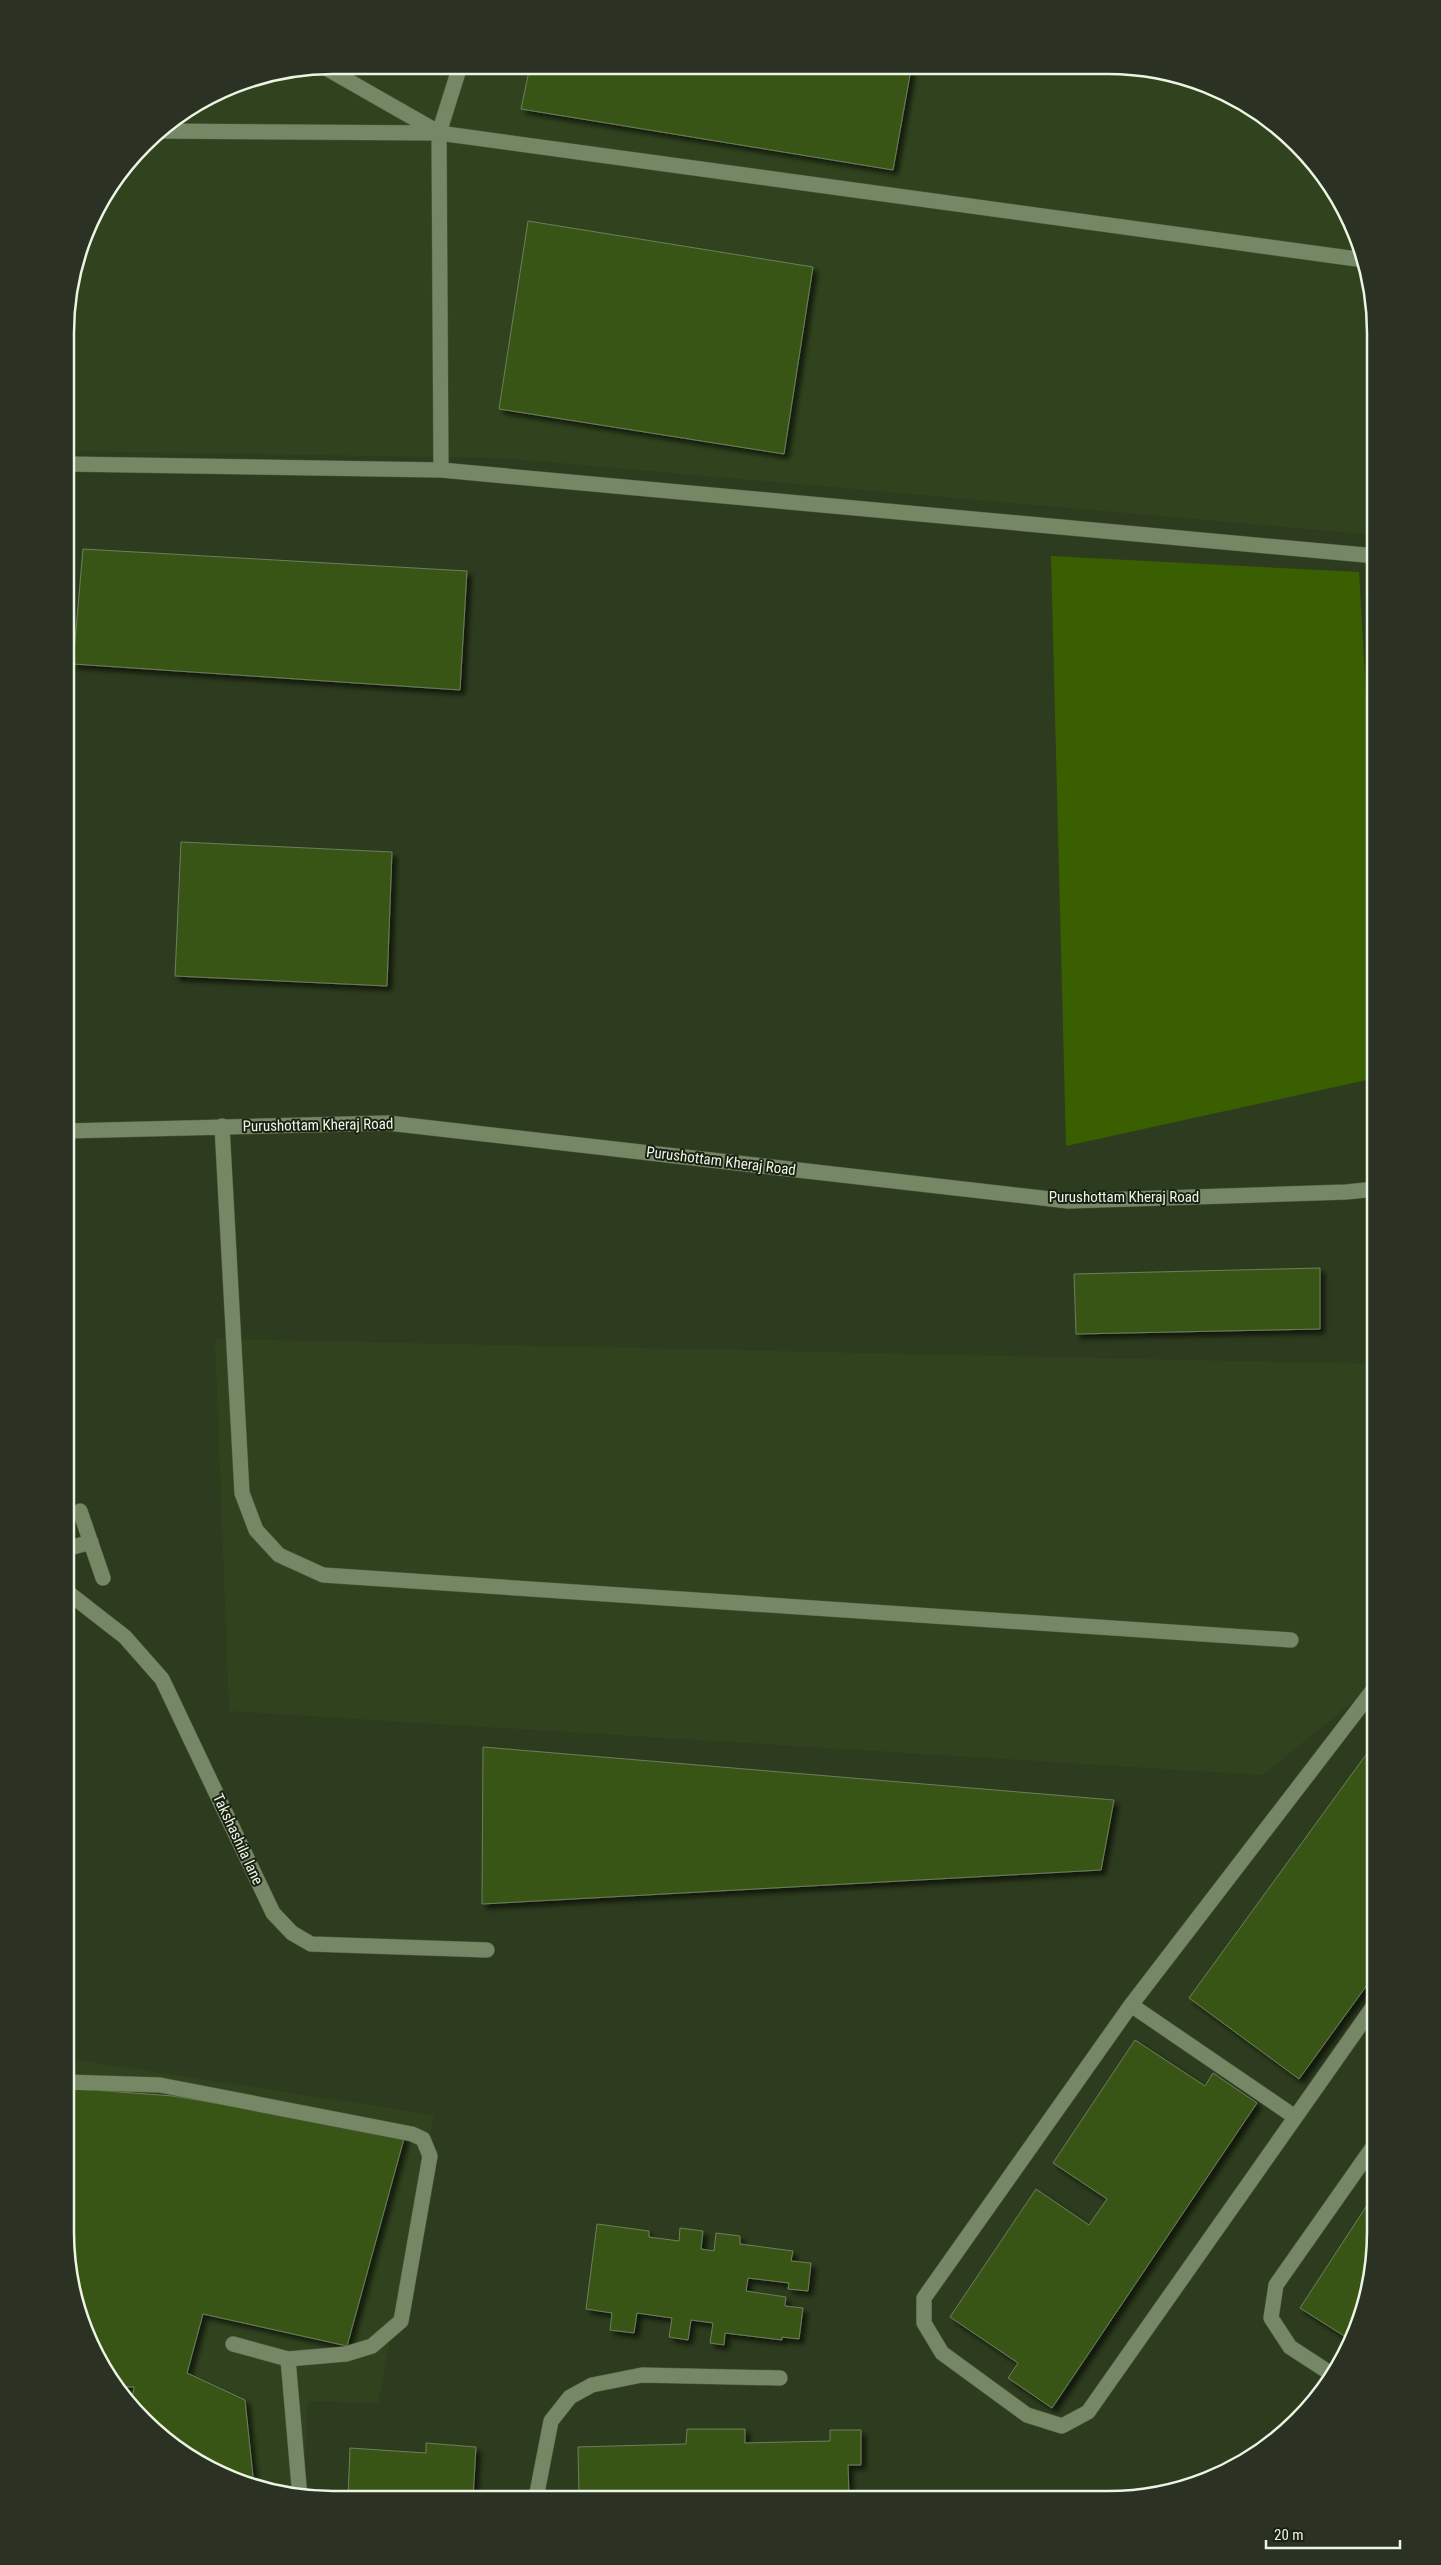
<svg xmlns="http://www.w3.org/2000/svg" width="1441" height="2565" font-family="'Roboto Condensed',sans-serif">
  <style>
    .built { fill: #30431e }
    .green { fill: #3a5f00 }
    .building { fill: #395516; stroke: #6d7e5d; filter: url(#shadow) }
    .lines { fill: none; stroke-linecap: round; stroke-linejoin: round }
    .minor-casing { stroke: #4d5a3f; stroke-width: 16 }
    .minor { stroke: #758765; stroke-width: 15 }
    .labels { text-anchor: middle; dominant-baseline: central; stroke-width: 4; stroke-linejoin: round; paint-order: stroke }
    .street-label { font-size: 15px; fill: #ebf5e3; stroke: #1a2113 }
    .rim { fill: none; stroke: #ebf5e3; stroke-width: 2.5 }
  </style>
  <defs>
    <filter id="shadow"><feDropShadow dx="4.5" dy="4.5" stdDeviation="2.5" flood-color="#0009"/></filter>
  </defs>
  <rect width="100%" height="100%" fill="#2d3c1e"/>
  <!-- built -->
  <path class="built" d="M332 65 1160 70 1227 92 1285 131 1331 184 1362 246 1376 332V535L503 458 67 451V298L93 214 156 132 230 85Z
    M215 1339 1376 1364V1683L1263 1775 229 1711Z
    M65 2058 434 2115 378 2403 308 2401 303 2498 230 2480 169 2445 120 2395 79 2319 65 2233Z"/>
  <!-- green -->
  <path class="green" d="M1051 556 1359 572 1376 866V1078L1066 1146Z"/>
  <!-- building -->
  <path class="building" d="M530 66 911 69 893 170 521 109Z
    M528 221 813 267 784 454 499 409Z
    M83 549 467 571 460 690 73 664Z
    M181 842 392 852 387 986 175 976Z
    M1320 1268V1329L1076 1334 1074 1274Z
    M1376 1741 1375 1974 1299 2079 1189 1998Z
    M483 1747 1114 1800 1101 1870 482 1904Z
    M1135 2040 1205 2086 1213 2073 1257 2103 1052 2408 1008 2378 1018 2363 950 2317 1036 2189 1089 2225 1107 2199 1053 2163Z
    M65 2088 173 2096 405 2135 347 2346 203 2314 187 2373 245 2400 254 2486 230 2480 169 2445 131 2406 134 2387H116L79 2319 65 2233Z
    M1375 2193V2250L1356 2335 1352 2341 1300 2308Z
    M597 2224 649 2231V2237L679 2241 680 2228 703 2231 701 2249 714 2251 716 2233 740 2236V2244L793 2251 791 2261 811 2263 808 2291 788 2289 789 2283 748 2278 746 2291 786 2297 785 2306 803 2308 799 2339 782 2337V2340L725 2333 724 2345 710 2343 713 2323 691 2320 688 2340 669 2337 672 2318 637 2313 634 2333 610 2330 612 2313 586 2309Z
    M687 2429H745V2443L830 2441V2430H861V2465H848L849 2495H862V2499L579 2498 578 2447 686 2444Z
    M426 2443 476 2447 473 2498H348L350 2448 426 2453Z"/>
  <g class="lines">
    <!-- minor casing -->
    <g class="minor-casing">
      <path id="minor" d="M324 67 438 132
        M156 131 439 133 1364 260
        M67 464 441 470 439 133 460 66
        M441 470 1376 556
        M222 1126 242 1493 256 1530 279 1555 323 1575 1291 1640
        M66 1131 388 1123 1068 1201 1346 1192 1376 1189
        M80 1511 103 1578
        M66 1549 91 1542
        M66 1591 125 1637 162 1679 273 1913 292 1933 311 1944 487 1950
        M1375 2004 1088 2412 1062 2426 1027 2415 942 2353 924 2323V2298L1131 2005 1376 1686
        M1131 2005 1295 2117
        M65 2082 160 2085 412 2134 423 2139 430 2156 401 2321 372 2346 346 2354 288 2359
        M233 2344 288 2359 300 2498
        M1333 2375 1290 2347 1271 2318 1276 2285 1375 2144
        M536 2498 551 2421 570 2397 592 2385 642 2375 780 2378"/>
    </g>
    <!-- minor -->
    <use href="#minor" class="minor"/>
  </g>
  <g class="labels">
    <!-- street labels -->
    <g class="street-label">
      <text transform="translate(318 1125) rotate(-1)">Purushottam Kheraj Road</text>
      <text transform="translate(721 1161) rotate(7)">Purushottam Kheraj Road</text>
      <text x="1124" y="1197">Purushottam Kheraj Road</text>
      <text transform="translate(238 1839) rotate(65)">Takshashila lane</text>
    </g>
  </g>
  <!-- crop -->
  <path d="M0 0H1441V2565H0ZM333 74H1108A259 259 0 0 1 1367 333V2232A259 259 0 0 1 1108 2491H333A259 259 0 0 1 74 2232V333A259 259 0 0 1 333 74Z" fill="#2b3224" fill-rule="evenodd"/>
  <path class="rim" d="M333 74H1108A259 259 0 0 1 1367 333V2232A259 259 0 0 1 1108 2491H333A259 259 0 0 1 74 2232V333A259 259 0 0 1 333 74Z"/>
  <!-- scale -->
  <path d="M1266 2540v8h134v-8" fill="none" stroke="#ebf5e3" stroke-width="2.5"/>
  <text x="1274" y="2540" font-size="15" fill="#ebf5e3" stroke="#1a2113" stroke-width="4" paint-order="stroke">20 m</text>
</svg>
